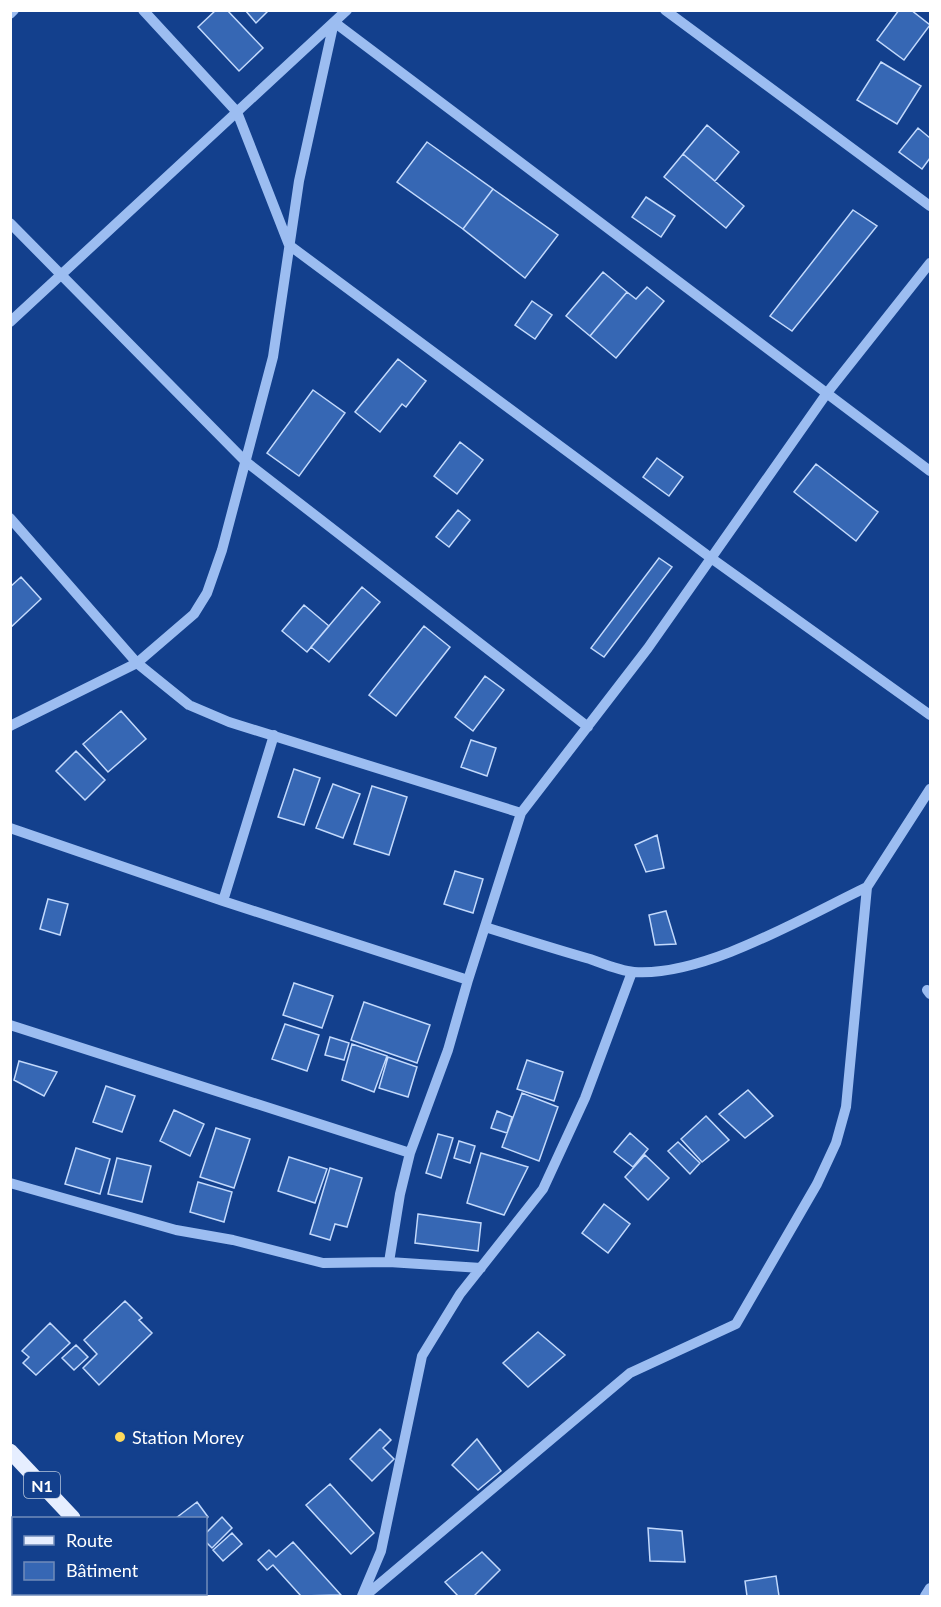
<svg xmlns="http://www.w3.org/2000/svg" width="941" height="1607" font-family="Lato,sans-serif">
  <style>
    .building { fill: #3667b4; stroke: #c2d9fc; stroke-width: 1.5 }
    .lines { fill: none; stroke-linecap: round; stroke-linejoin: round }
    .minor { stroke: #9cbdf1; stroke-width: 10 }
    .major { stroke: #e6eeff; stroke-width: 15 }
    .poi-dot { fill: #ffda5c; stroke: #13408d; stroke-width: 2 }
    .labels { text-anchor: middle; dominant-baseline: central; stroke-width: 6; stroke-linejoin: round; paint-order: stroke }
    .shield { fill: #13408d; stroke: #b8c6dd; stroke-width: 1.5 }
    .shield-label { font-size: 16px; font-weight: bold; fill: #fff }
    .poi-label { font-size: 18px; fill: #fff; stroke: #13408d; text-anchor: start }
  </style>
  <rect width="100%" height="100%" fill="#13408d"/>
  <!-- building -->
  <path class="building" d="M216 10H227L263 48 239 71 198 27Z
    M245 10H269L256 23Z
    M899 10H911L930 25 904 60 877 40Z
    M881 62 921 86 897 124 857 100Z
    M707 125 739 152 715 181 683 154Z
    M918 128 930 138V158L922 169 899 152Z
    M427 142 493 189 463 229 397 182Z
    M683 154 744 206 726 228 664 177Z
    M493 189 558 235 525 278 463 229Z
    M646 197 675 216 661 237 632 217Z
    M853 210 877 226 792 331 770 316Z
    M603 272 627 292 590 336 566 316Z
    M647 287 664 301 616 358 590 336 627 292 636 299Z
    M532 301 552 315 535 339 515 325Z
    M398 359 426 381 406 407 402 404 380 432 355 412Z
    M313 390 345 413 299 476 267 453Z
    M460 442 483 460 457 494 434 476Z
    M657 458 683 477 669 496 643 477Z
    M816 464 878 512 856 541 794 492Z
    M458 510 470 520 449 547 436 537Z
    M659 558 672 567 604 657 591 648Z
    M21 577 41 599 10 628V587Z
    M362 587 380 602 329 662 311 647Z
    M304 605 329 626 307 652 282 631Z
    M424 626 450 647 396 716 369 695Z
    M485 676 504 690 473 731 455 717Z
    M121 711 146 739 108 772 83 744Z
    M471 740 496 748 487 776 461 767Z
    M76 751 105 780 85 800 56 771Z
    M294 769 320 778 304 825 278 817Z
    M333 784 360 794 343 838 316 828Z
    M372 786 407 797 389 855 354 844Z
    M657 835 664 868 646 872 635 845Z
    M455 871 483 879 473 913 444 904Z
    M48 899 68 904 60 935 40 929Z
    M666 911 676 944 655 945 649 915Z
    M294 983 333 996 322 1028 283 1015Z
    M364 1002 430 1025 417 1063 351 1040Z
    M285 1024 319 1035 307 1071 272 1059Z
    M330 1037 349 1043 344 1060 325 1055Z
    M352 1044 387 1056 374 1092 342 1080Z
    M388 1057 417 1067 408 1097 379 1088Z
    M527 1060 563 1072 554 1101 517 1089Z
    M19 1061 57 1072 44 1096 14 1080Z
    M106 1086 135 1096 122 1132 93 1122Z
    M748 1090 773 1116 745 1138 719 1114Z
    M522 1093 558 1107 539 1161 502 1147Z
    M174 1110 204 1124 190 1156 160 1141Z
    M497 1111 512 1117 507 1133 491 1128Z
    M706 1116 729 1140 702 1162 681 1139Z
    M216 1128 250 1139 234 1188 200 1177Z
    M630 1133 648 1149 633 1167 614 1152Z
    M438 1134 453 1138 441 1178 426 1173Z
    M459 1141 475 1146 470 1163 454 1158Z
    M678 1142 700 1163 690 1174 668 1151Z
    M76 1148 110 1159 100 1194 65 1184Z
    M481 1153 528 1167 504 1215 467 1203Z
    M645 1155 669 1178 648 1200 625 1177Z
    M289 1157 327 1169 315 1203 278 1191Z
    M117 1158 151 1166 142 1202 108 1194Z
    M330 1168 362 1178 347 1227 335 1224 330 1240 310 1234Z
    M198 1182 232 1192 224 1222 190 1212Z
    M604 1204 630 1224 608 1253 582 1233Z
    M418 1214 481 1223 478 1251 415 1243Z
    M125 1301 142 1318 139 1320 152 1333 99 1385 83 1368 97 1354 84 1340Z
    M50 1323 70 1343 36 1375 23 1363 29 1357 22 1351Z
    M538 1332 565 1355 528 1387 503 1363Z
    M76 1345 88 1357 74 1370 62 1358Z
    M380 1429 391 1440 383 1448 394 1459 372 1481 350 1459Z
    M477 1439 501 1471 478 1490 452 1465Z
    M330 1484 374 1533 351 1554 306 1505Z
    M197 1502 208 1517 206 1519 176 1518Z
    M222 1517 232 1528 212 1548 206 1542V1533Z
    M648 1528 682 1531 685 1562 650 1561Z
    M232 1533 242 1544 223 1561 213 1550Z
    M293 1542 341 1595 301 1596 273 1565 267 1570 258 1560 269 1550 276 1557Z
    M482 1552 500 1570 474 1596H458L445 1582Z
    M776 1576 779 1596H747L745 1581Z
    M27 1594H60L62 1596H30Z"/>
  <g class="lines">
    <!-- minor -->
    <path class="minor" d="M143 10 237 112 289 245 711 558 930 715
      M665 10 930 206
      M10 14 14 10
      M10 223 245 461 588 727
      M10 322 347 10
      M10 518 137 663 189 705 229 722 521 813
      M10 726 137 663 194 614 207 593 222 550 273 357 299 181 334 22 930 471
      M10 828 223 901 468 980
      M223 901 274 735
      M485 927C520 938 555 949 590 959 604 964 620 971 634 972 704 977 804 917 867 887
      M927 990 930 994
      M10 1025 410 1153
      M10 1183 176 1230 233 1240 323 1263 389 1262 481 1268
      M389 1262 400 1194 410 1153 448 1050 468 980 521 813 648 648 827 393 930 263
      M362 1596 381 1551 422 1356 460 1294 543 1189 585 1098 632 972
      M365 1596 630 1373 736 1324 817 1184 836 1143 846 1107 867 887 930 789
      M925 1596 930 1588"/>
    <!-- major -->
    <path class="major" d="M10 1451 73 1518
      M142 1594 145 1596"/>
  </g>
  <!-- markers -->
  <circle class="poi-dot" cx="120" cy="1437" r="6"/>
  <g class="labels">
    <!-- shield labels -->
    <rect class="shield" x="24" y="1472" width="36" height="26" rx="4.5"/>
    <g class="shield-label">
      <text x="42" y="1485">N1</text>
    </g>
    <!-- poi labels -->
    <g class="poi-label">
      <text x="132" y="1437">Station Morey</text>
    </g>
  </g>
  <!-- border -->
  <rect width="941" height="1607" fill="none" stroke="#ffffff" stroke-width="24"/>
  <!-- legend -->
  <rect x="12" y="1517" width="195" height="78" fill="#13408d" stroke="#718cbb" stroke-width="1.5"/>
  <rect x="24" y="1536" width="30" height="9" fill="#e6eeff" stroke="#718cbb" stroke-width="1.5"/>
  <text x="66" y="1547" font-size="18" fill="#ffffff">Route</text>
  <rect x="24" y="1562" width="30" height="18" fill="#3667b4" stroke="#718cbb" stroke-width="1.5"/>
  <text x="66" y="1577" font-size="18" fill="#ffffff">Bâtiment</text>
</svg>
